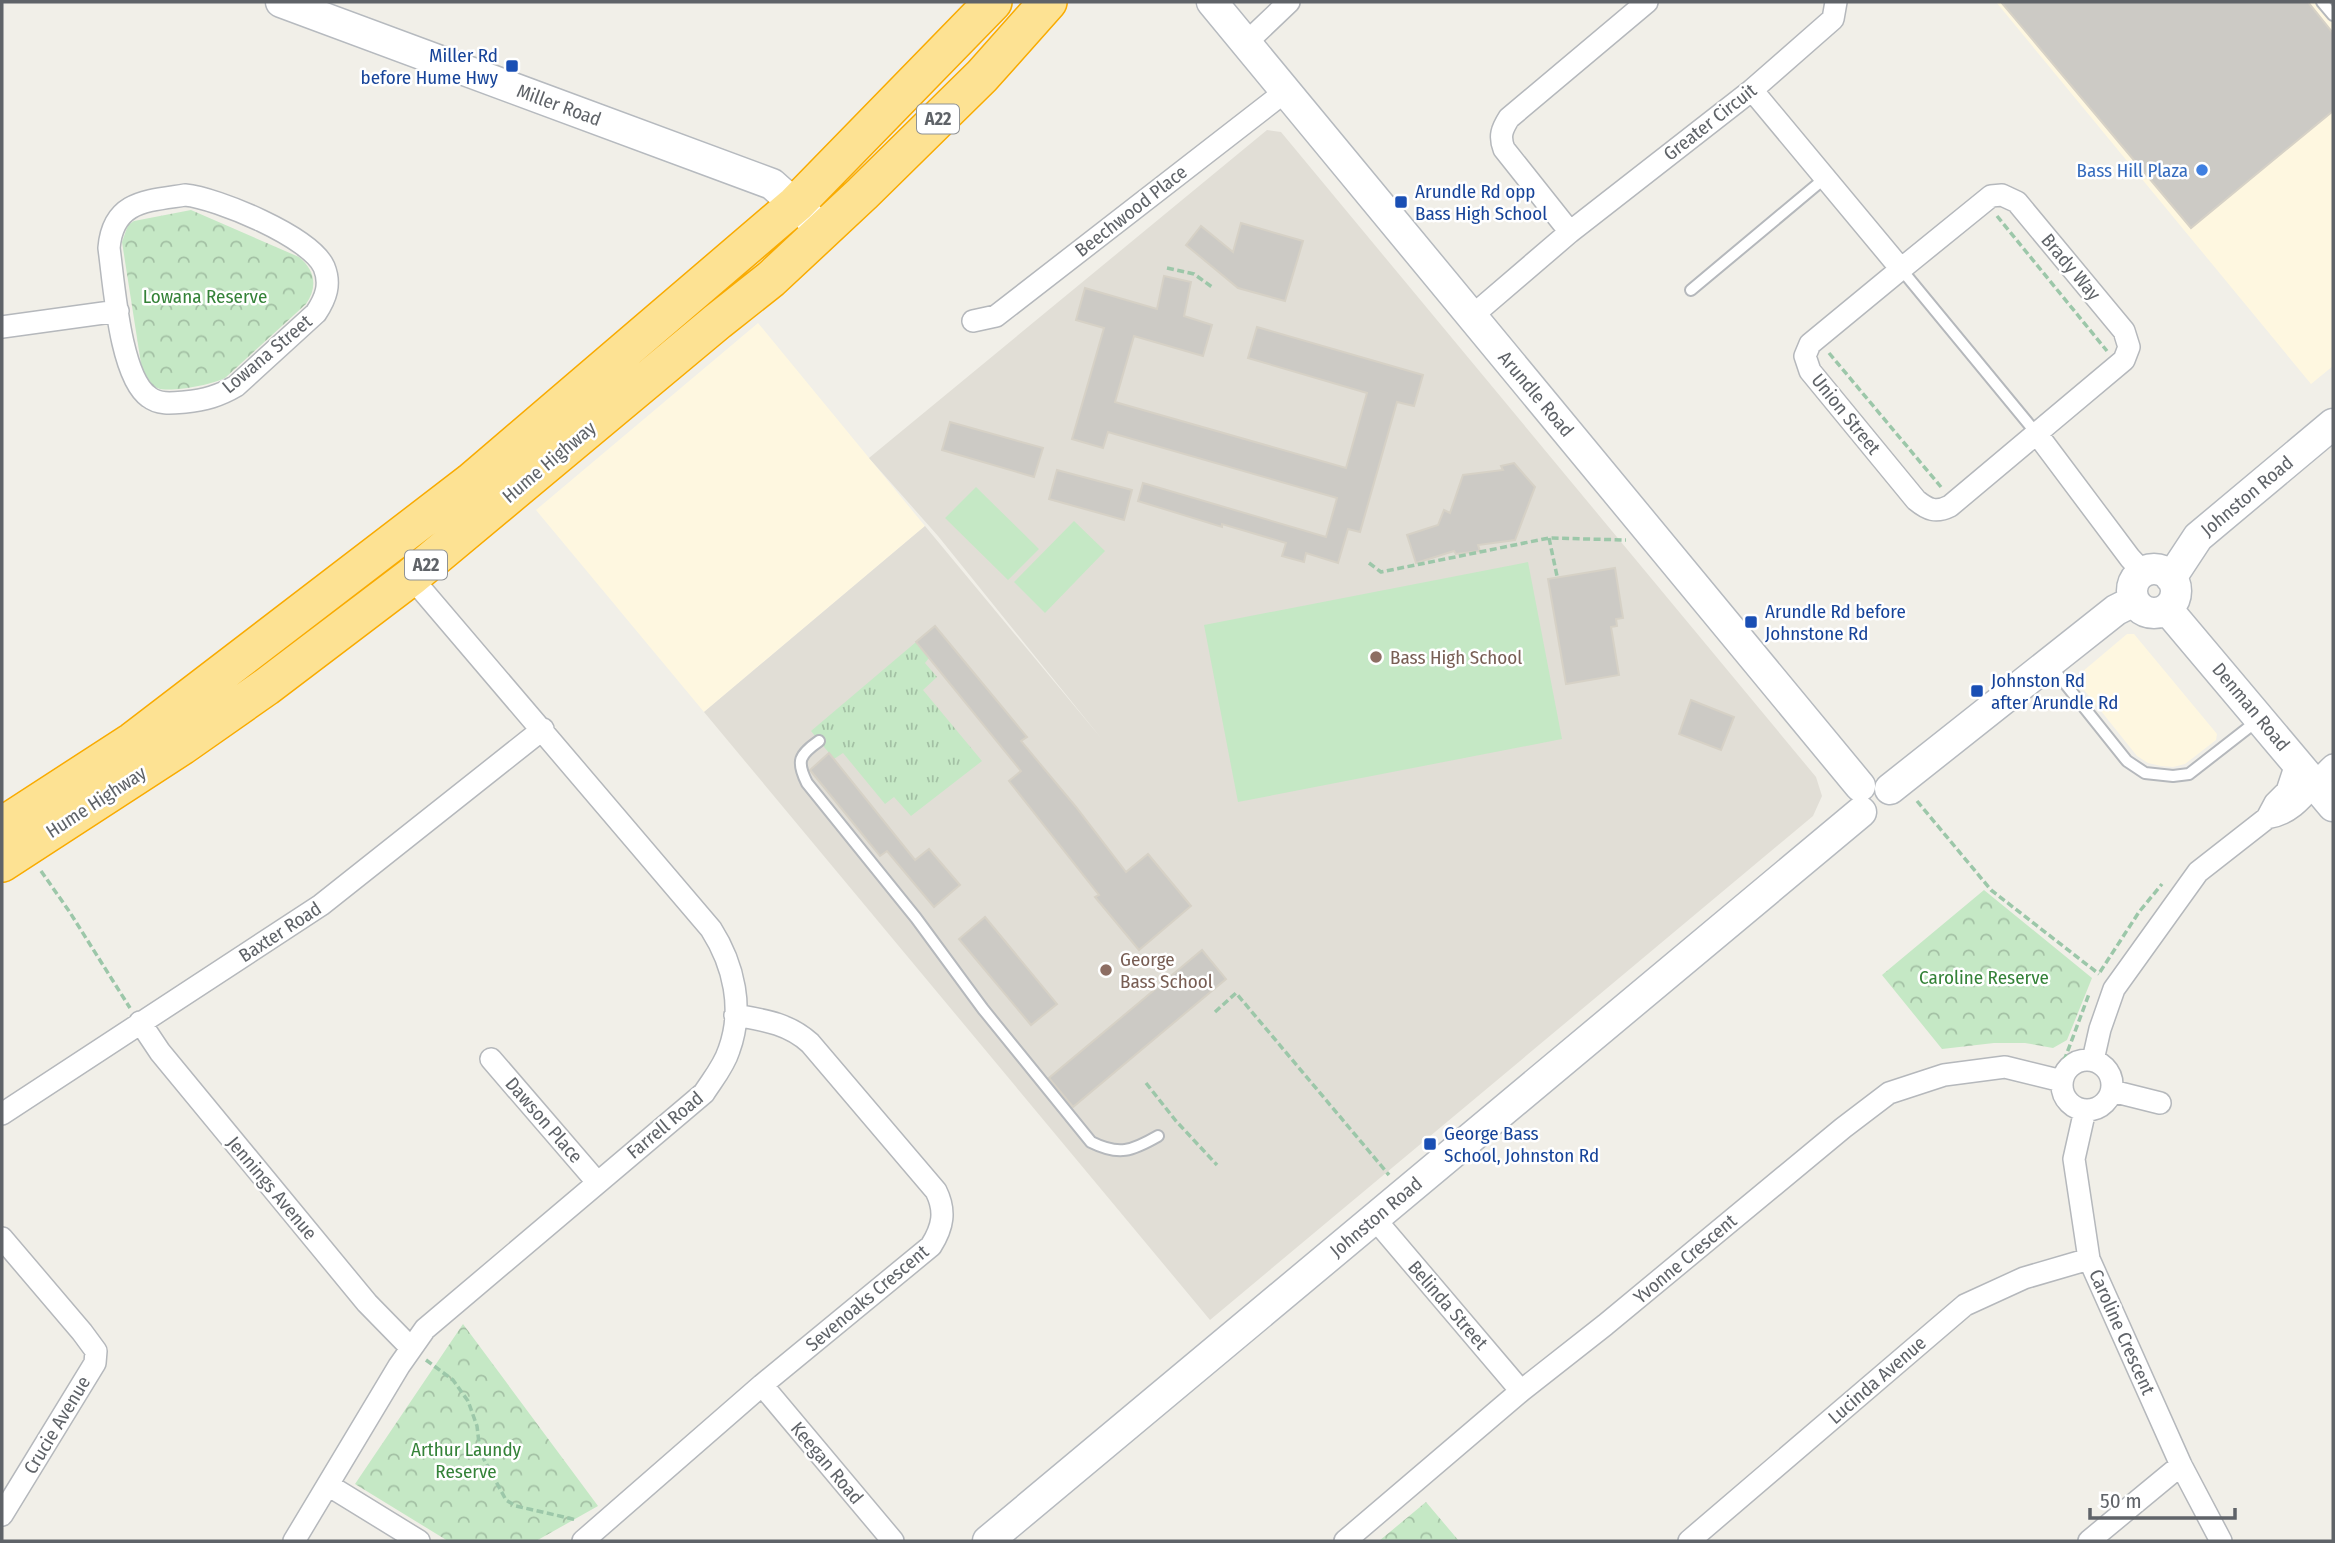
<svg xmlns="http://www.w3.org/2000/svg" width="2335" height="1543" font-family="'Fira Sans Condensed',sans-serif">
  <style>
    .commercial { fill: #fef7e0 }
    .education { fill: #e1ded6 }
    .grass { fill: url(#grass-tufts) }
    .park { fill: url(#park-crowns) }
    .pitch { fill: #c5e8c5 }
    .building { fill: #cccac5; stroke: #d6d1c6; stroke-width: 2 }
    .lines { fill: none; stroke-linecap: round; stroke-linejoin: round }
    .lane-casing { stroke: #b5b8bc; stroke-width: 14 }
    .street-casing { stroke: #b5b8bc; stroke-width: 24 }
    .secondary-casing { stroke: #b6babf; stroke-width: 33 }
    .highway-casing { stroke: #f9ab00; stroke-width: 40 }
    .path { stroke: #9cc7a9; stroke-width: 3.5; stroke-dasharray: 7 3.5; stroke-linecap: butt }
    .lane { stroke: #fff; stroke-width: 10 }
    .street { stroke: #fff; stroke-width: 21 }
    .secondary { stroke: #fff; stroke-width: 30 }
    .highway { stroke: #fde293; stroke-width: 37 }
    .transit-dot { fill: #1a4fb4; stroke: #fff; stroke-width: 2.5 }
    .shop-dot { fill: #3f7fe0; stroke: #fff; stroke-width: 2.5 }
    .education-dot { fill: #8d6e63; stroke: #fff; stroke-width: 2.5 }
    .labels { text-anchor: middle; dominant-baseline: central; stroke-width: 5; stroke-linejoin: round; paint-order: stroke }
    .shield { fill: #fff; stroke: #8f9295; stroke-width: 2 }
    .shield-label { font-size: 18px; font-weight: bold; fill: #5f6368 }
    .transit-label { font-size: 19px; fill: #164399; stroke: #fff; text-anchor: start }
    .street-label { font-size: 19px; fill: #5f6368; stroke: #fff }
    .shop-label { font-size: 19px; fill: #366cbe; stroke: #fff; text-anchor: end }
    .park-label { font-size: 19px; fill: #348238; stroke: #fff }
    .education-label { font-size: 19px; fill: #785e54; stroke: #fff; text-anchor: start }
  </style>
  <defs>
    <pattern id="grass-tufts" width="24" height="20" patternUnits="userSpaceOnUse" patternTransform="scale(1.75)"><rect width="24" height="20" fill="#c5e8c5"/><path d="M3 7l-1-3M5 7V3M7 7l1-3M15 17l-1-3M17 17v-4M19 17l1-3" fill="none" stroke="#a3c0a4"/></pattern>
    <pattern id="park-crowns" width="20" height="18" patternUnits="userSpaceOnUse" patternTransform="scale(1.75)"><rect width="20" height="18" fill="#c5e8c5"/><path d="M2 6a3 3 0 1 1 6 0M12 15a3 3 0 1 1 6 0" fill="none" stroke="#a3c0a4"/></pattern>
  </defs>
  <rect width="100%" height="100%" fill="#f1efe8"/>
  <!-- commercial -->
  <path class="commercial" d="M1996 2H2333V366L2311 384Z
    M758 323 925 526 704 712 536 510Z
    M2127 634H2134L2217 734 2216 740 2185 764 2173 767 2161 766 2148 763 2137 756 2081 686 2082 672Z"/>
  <!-- education -->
  <path class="education" d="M1267 130 1281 132 1816 777 1822 796 1813 816 1210 1320 704 712 925 526 1101 738 938 536 869 458Z"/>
  <!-- grass -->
  <path class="grass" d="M916 642 929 658 925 663 937 677 923 690 982 761 911 816 894 797 885 804 843 753 834 759 811 731Z"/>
  <!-- park -->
  <path class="park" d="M191 210 299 257C315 270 318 287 306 304L225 378C212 385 169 393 157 388 149 384 146 378 142 370L122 242 128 225 134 221Z
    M1984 890 2092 978 2067 1040 2053 1048 2025 1043H1994L1942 1049 1882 975Z
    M463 1324 598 1506 536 1541H448L355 1484Z
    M1426 1502 1459 1541H1379Z"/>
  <!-- pitch -->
  <path class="pitch" d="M976 487 1039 549 1008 580 945 518Z
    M1074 521 1105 551 1045 613 1014 582Z
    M1528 562 1562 739 1238 802 1204 625Z"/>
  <!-- building -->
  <path class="building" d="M2001 2H2308L2333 33V111L2191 228Z
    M1241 223 1303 241 1285 301 1238 288 1186 245 1201 226 1233 252Z
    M1164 276 1191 282 1184 316 1212 325 1203 356 1134 336 1115 402 1346 468 1367 393 1248 358 1257 327 1423 375 1414 406 1397 402 1360 532 1348 529 1338 563 1306 553 1304 562 1282 556 1286 543 1222 524V527L1138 501 1143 483 1326 537 1337 498 1108 432 1103 448 1072 439 1104 328 1076 320 1085 288 1157 309Z
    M950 422 1043 448 1034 477 942 450Z
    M1514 463 1535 487 1515 540 1478 545 1480 551 1456 554 1454 551 1416 563 1407 535 1438 525 1444 510 1450 513 1463 475 1503 470 1501 466Z
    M1057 470 1132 490 1124 520 1049 499Z
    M1615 568 1623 618 1616 619 1617 626 1611 627 1619 675 1566 684 1548 579Z
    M935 626 1027 737 1021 741 1076 807 1126 872 1148 854 1191 906 1139 950 1095 897 1099 895 1009 781 1021 771 916 642Z
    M1691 700 1734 717 1721 750 1679 734Z
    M829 753 915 860 929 849 960 885 934 907 887 851 880 856 810 770Z
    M985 917 1057 1004 1031 1025 959 939Z
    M1202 950 1226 979 1073 1107 1049 1078Z"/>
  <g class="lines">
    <!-- lane casing -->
    <g class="lane-casing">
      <path id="lane" d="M2322 2 2333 15
        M1901 269 2037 434
        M1691 290 1825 178
        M2051 666 2127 761 2145 773 2173 776 2189 774 2257 721
        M819 741C799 755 796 761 807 783L916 918 983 1009 1091 1142C1119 1156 1132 1151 1158 1136"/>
    </g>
    <!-- street casing -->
    <g class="street-casing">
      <path id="street" d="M1246 43 1289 2
        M1752 90 1901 269 1810 344 1805 356 1810 371 1916 500C1928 510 1936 513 1950 506L2124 360 2129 347 2124 331 2017 202 2002 195 1991 196 1901 269
        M185 195C217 198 311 237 324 267 331 284 326 298 316 313L236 386C219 396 205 400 185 402 173 403 159 405 149 397 120 377 114 284 109 248 113 201 146 201 185 195Z
        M1570 232 1504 149C1499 136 1502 129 1509 118L1647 2
        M1472 316 1570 232 1752 90 1833 19 1836 2
        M973 321 996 316 1286 91
        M2 327 118 311
        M2037 434 2130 558 2143 572
        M2267 818C2299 813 2310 785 2333 765
        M140 1022 160 1052 367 1303 411 1348
        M491 1059 597 1182
        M2062 1085a25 25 0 1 1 50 0a25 25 0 1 1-50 0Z
        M2093 1060 2100 1029 2114 989 2198 872 2267 818 2275 803 2287 791 2297 761
        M2112 1091 2160 1103
        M2085 1110 2074 1159 2089 1259 2181 1465 2221 1541
        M2 1114 321 905 543 729
        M1374 1218 1521 1391
        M2 1238 82 1332 96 1351 95 1363 2 1515
        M762 1385 893 1541
        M328 1485 419 1541
        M294 1541 399 1366 425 1329 704 1093C713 1079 724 1066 729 1050 744 1009 734 965 711 929L411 577
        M583 1541 762 1385 931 1246C943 1227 946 1211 936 1191L810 1043C788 1023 763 1020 735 1015
        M1345 1541 1521 1391 1605 1325 1843 1128 1889 1093 1944 1075 2005 1067 2062 1081
        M1689 1541 1965 1305 2024 1278 2089 1259
        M2089 1541 2181 1465"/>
    </g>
    <!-- secondary casing -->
    <g class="secondary-casing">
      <path id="secondary" d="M281 2 772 184 810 218
        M1212 2 1860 786
        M2132 591a22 22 0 1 1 44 0a22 22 0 1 1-44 0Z
        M2171 578 2198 537 2333 424
        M2167 609 2333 806
        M1890 789 2116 610 2134 601
        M988 1541 1861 812"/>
    </g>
    <!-- highway casing -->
    <g class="highway-casing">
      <path id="highway" d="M2 826 133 741 471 482 796 204 993 2
        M2 863 182 746 266 687 411 577 718 321 771 279 862 194 982 76 1048 2"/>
    </g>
    <!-- path -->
    <path class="path" d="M1997 216 2107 351
      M1167 268 1194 274 1212 287
      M1829 353 1941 487
      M1549 538 1557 576
      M1369 563 1381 572 1549 538 1626 540
      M1917 801 1991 890 2099 974
      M41 871 69 911 130 1008
      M2100 972 2139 912 2162 884
      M1215 1012 1236 993 1389 1175
      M2064 1061 2089 994
      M1146 1083 1176 1121 1217 1165
      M426 1360 453 1380 468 1401 477 1426 480 1452 506 1500 516 1506 577 1520"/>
    <!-- lane -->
    <use href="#lane" class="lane"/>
    <!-- street -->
    <use href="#street" class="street"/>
    <!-- secondary -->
    <use href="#secondary" class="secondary"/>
    <!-- highway -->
    <use href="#highway" class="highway"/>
  </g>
  <!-- markers -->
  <g class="transit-dot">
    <rect x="505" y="59" width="14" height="14" rx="3.5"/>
    <rect x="1394" y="195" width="14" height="14" rx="3.5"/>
    <rect x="1744" y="615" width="14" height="14" rx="3.5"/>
    <rect x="1970" y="684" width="14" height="14" rx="3.5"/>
    <rect x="1423" y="1137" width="14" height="14" rx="3.5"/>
  </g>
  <circle class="shop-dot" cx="2202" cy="170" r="7"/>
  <g class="education-dot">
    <circle cx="1376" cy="657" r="7"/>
    <circle cx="1106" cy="970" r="7"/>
  </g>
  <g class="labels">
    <!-- shield labels -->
    <g class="shield">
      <rect x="917" y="104.5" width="42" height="29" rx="5"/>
      <rect x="405" y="550.5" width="42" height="29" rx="5"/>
    </g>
    <g class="shield-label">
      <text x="938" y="119">A22</text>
      <text x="426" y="565">A22</text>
    </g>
    <!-- transit labels -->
    <g class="transit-label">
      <text x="498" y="55" text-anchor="end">Miller Rd<tspan x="498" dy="22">before Hume Hwy</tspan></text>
      <text x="1415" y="191">Arundle Rd opp<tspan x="1415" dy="22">Bass High School</tspan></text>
      <text x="1765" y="611">Arundle Rd before<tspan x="1765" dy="22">Johnstone Rd</tspan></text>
      <text x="1991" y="680">Johnston Rd<tspan x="1991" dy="22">after Arundle Rd</tspan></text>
      <text x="1444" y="1133">George Bass<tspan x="1444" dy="22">School, Johnston Rd</tspan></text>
    </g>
    <!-- street labels -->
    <g class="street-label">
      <text transform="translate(559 105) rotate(20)">Miller Road</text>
      <text transform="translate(1710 122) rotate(-38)">Greater Circuit</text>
      <text transform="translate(1131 211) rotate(-38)">Beechwood Place</text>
      <text transform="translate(2071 267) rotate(50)">Brady Way</text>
      <text transform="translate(267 354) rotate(-40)">Lowana Street</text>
      <text transform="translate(1536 394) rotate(50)">Arundle Road</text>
      <text transform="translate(1846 414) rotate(51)">Union Street</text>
      <text transform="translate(549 462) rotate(-40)">Hume Highway</text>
      <text transform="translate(2247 496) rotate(-40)">Johnston Road</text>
      <text transform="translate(2251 707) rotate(50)">Denman Road</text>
      <text transform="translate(96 802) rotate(-33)">Hume Highway</text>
      <text transform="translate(280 932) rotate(-33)">Baxter Road</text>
      <text transform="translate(544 1120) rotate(49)">Dawson Place</text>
      <text transform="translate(665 1125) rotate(-40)">Farrell Road</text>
      <text transform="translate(272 1188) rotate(50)">Jennings Avenue</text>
      <text transform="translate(1376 1217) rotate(-40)">Johnston Road</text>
      <text transform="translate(1685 1259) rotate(-40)">Yvonne Crescent</text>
      <text transform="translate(867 1298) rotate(-40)">Sevenoaks Crescent</text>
      <text transform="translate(1448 1305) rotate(49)">Belinda Street</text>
      <text transform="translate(2122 1332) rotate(66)">Caroline Crescent</text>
      <text transform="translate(1877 1380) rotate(-41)">Lucinda Avenue</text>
      <text transform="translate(57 1425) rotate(-59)">Crucie Avenue</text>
      <text transform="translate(827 1463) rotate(50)">Keegan Road</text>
    </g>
    <!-- shop labels -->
    <g class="shop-label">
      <text x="2188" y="170">Bass Hill Plaza</text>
    </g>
    <!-- park labels -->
    <g class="park-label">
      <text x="205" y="296">Lowana Reserve</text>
      <text x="1984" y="977">Caroline Reserve</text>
      <text x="466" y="1449">Arthur Laundy<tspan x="466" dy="22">Reserve</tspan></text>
    </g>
    <!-- education labels -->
    <g class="education-label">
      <text x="1390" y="657">Bass High School</text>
      <text x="1120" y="959">George<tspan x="1120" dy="22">Bass School</tspan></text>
    </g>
  </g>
  <!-- border -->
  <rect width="2335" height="1543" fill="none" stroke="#5f6368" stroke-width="7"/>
  <!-- scale -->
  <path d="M2090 1508v10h145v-10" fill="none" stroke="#5f6368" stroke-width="3.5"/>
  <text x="2100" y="1508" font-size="21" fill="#5f6368" stroke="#ffffff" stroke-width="5" paint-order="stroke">50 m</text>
</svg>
